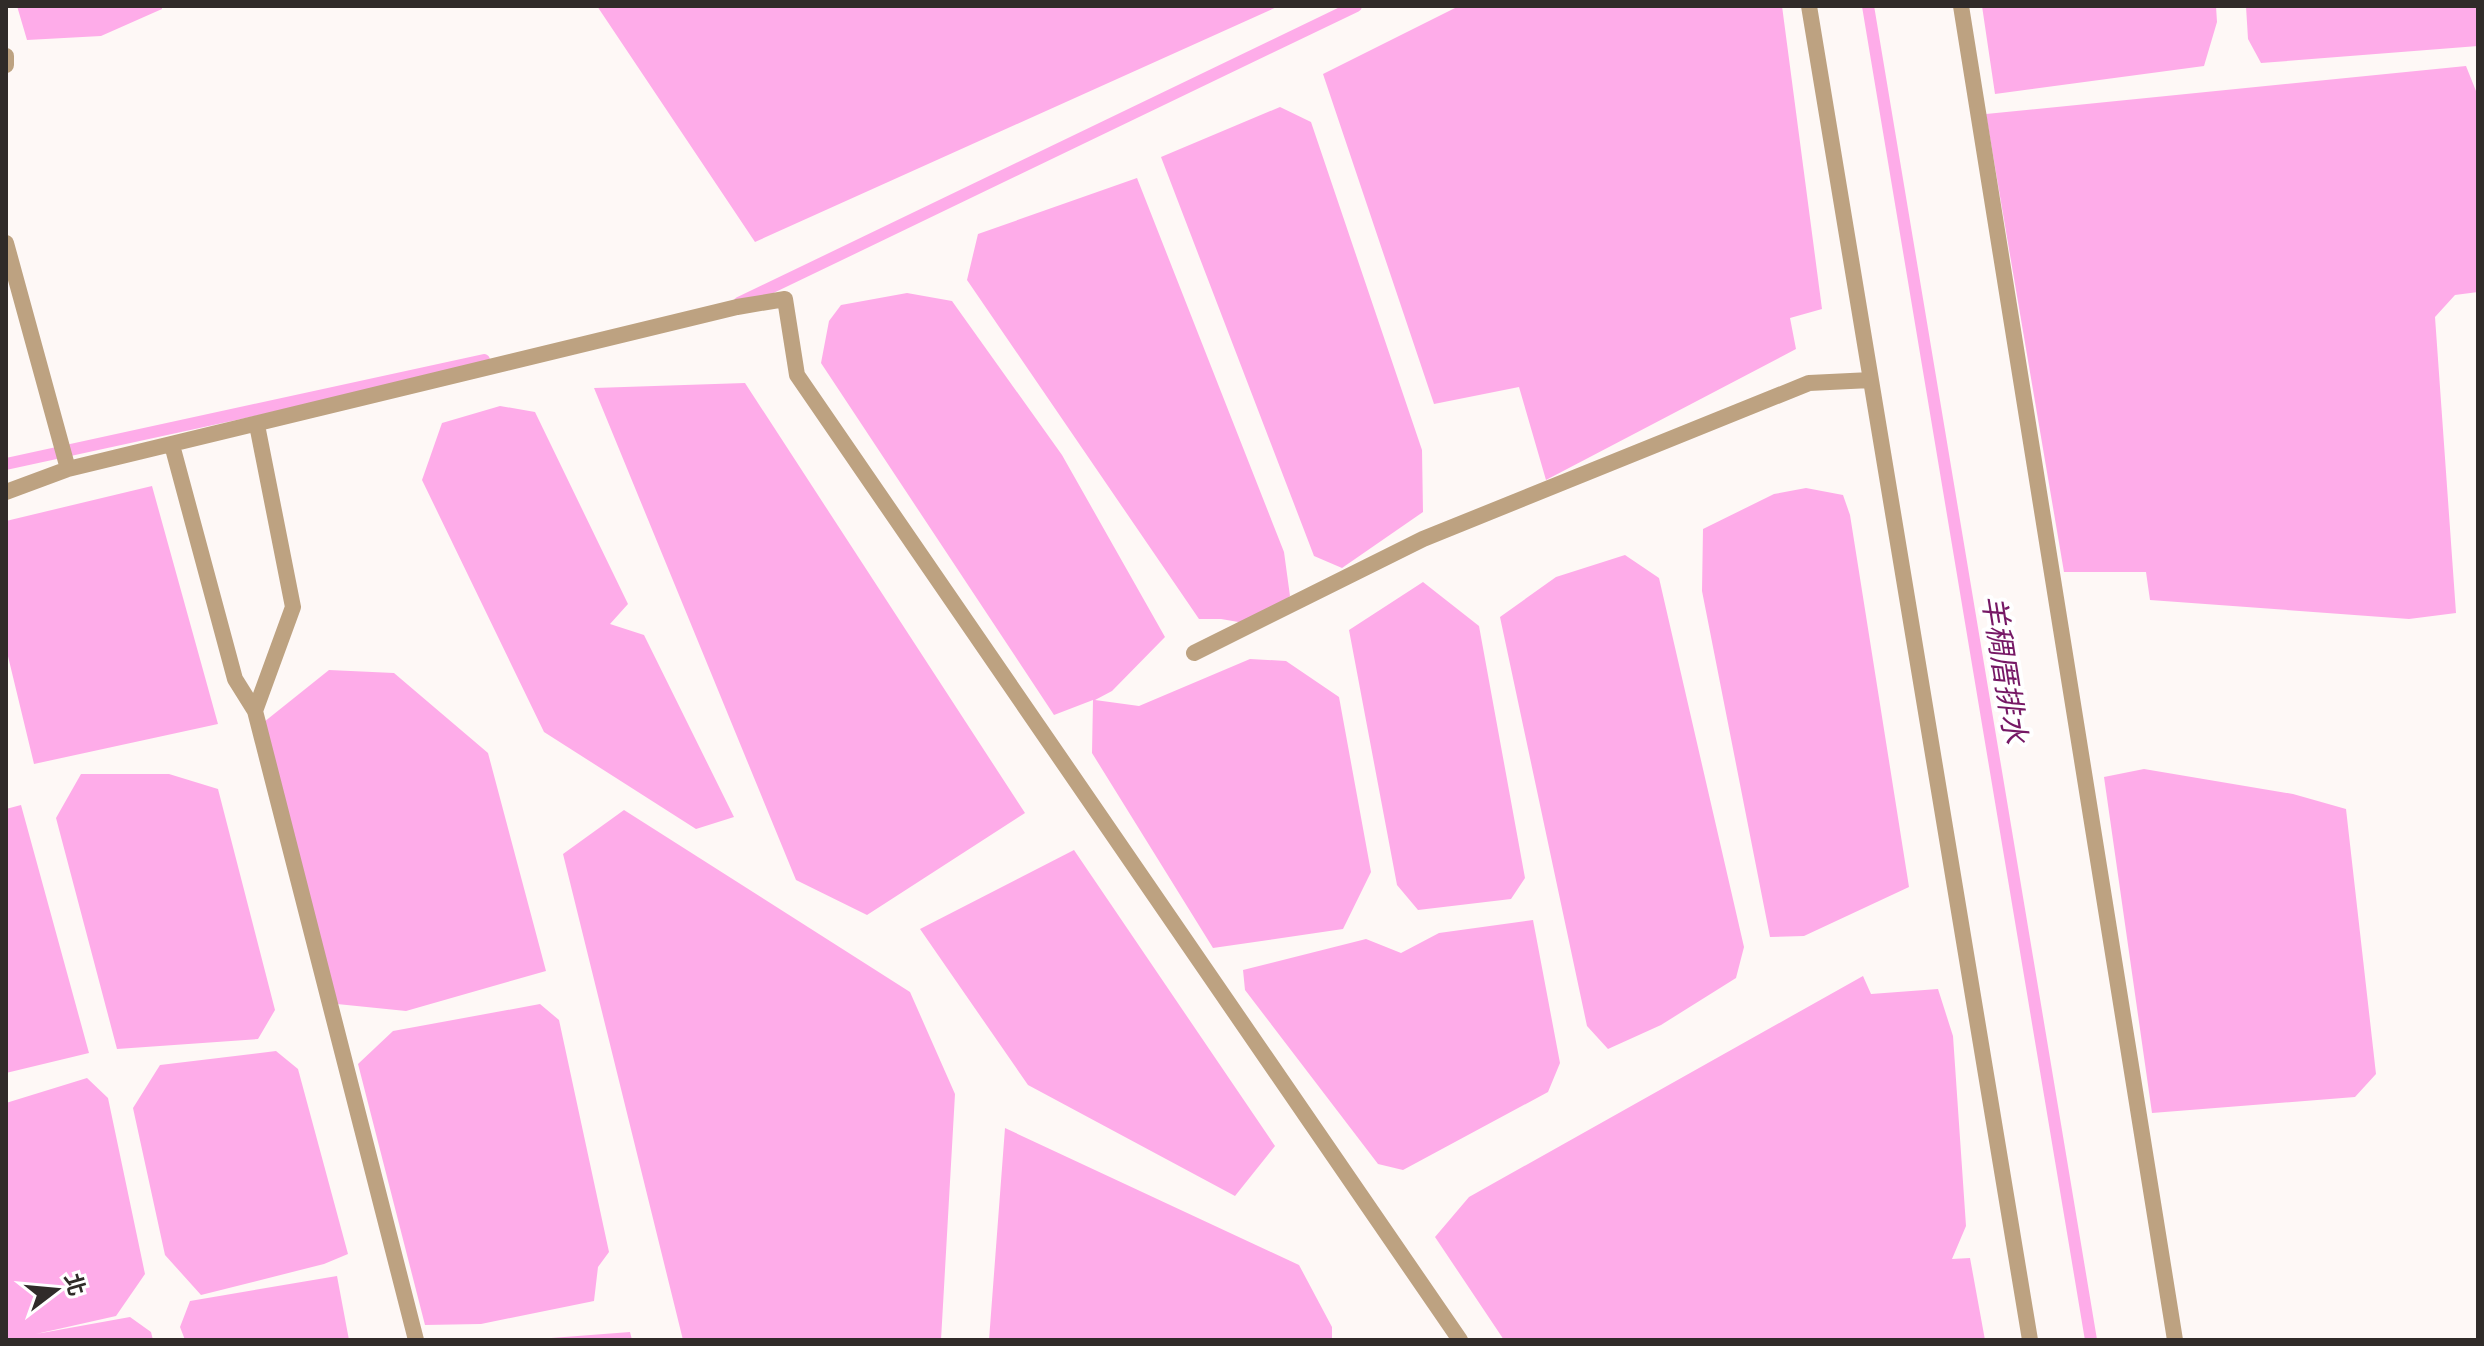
<svg xmlns="http://www.w3.org/2000/svg" width="2484" height="1346" font-family="Inter,'Noto Sans TC',sans-serif">
  <style>
    .water { fill: #feace9 }
    .lines { fill: none; stroke-linecap: round; stroke-linejoin: round }
    .stream { stroke: #feace9; stroke-width: 12 }
    .service { stroke: #bda281; stroke-width: 16 }
    .labels { text-anchor: middle; dominant-baseline: central; stroke-width: 8; stroke-linejoin: round; paint-order: stroke }
    .water-label { font-size: 30px; font-style: italic; fill: #761865; stroke: #fff }
  </style>
  <rect width="100%" height="100%" fill="#fef8f6"/>
  <!-- water -->
  <path class="water" d="M17 6H162V9L101 36 27 40Z
    M597 6H1279L755 242Z
    M1459 6H1782L1822 309 1790 318 1796 349 1546 480 1519 387 1434 404 1323 74Z
    M1982 6H2216L2217 22 2204 66 1995 94Z
    M2246 6H2478V46L2261 63 2248 39Z
    M2466 66 2478 96V292L2455 295 2435 317 2456 613 2409 619 2150 600 2146 572H2064L1986 114Z
    M1280 107 1311 122 1422 450 1423 512 1342 568 1314 556 1161 157Z
    M1137 178 1284 552 1290 596 1256 625 1221 619H1199L967 280 978 234Z
    M907 293 952 301 1062 455 1165 637 1112 691 1095 700 1139 706 1250 659 1286 661 1339 697 1371 872 1343 929 1213 948 1092 753 1093 700 1054 715 821 363 829 321 841 305Z
    M745 383 1025 813 867 915 796 880 594 388Z
    M500 406 535 412 628 604 610 624 644 635 734 817 696 829 544 732 422 480 442 423Z
    M152 486 218 724 34 764 6 648V521Z
    M1806 488 1843 495 1850 515 1909 887 1804 936 1770 937 1702 591 1703 529 1774 494Z
    M1625 555 1659 578 1744 947 1736 978 1661 1025 1608 1049 1587 1026 1500 617 1556 577Z
    M1423 582 1479 626 1525 878 1511 899 1418 910 1397 885 1349 630Z
    M329 670 394 673 488 753 546 971 406 1011 337 1004 264 722Z
    M2144 769 2293 794 2346 809 2376 1074 2355 1097 2152 1113 2104 777Z
    M81 774H169L218 789 275 1010 258 1039 117 1049 56 818Z
    M21 805 89 1053 6 1073V809Z
    M624 810 910 992 955 1094 941 1340H683L563 854Z
    M1074 850 1275 1146 1235 1196 1028 1085 920 929Z
    M1533 920 1560 1063 1548 1092 1403 1170 1378 1164 1245 990 1243 970 1366 939 1401 953 1439 933Z
    M1863 976 1871 994 1938 989 1953 1036 1966 1226 1952 1259 1970 1258 1985 1340H1504L1435 1237 1469 1197Z
    M540 1004 559 1020 609 1252 598 1267 594 1301 481 1324 425 1325 358 1064 393 1031Z
    M276 1051 298 1069 348 1254 324 1264 201 1295 165 1255 133 1108 160 1065Z
    M87 1078 108 1098 145 1274 116 1316 36 1334 130 1317 151 1332 153 1340H6V1103Z
    M1005 1128 1299 1265 1332 1327V1340H989Z
    M337 1276 349 1340H185L180 1327 190 1301Z
    M630 1332 632 1340H525Z"/>
  <g class="lines">
    <!-- stream -->
    <path class="stream" d="M1868 6 2091 1340
      M739 303 1356 6
      M6 464 484 360"/>
    <!-- service -->
    <path class="service" d="M1809 6 2030 1340
      M1961 6 2175 1340
      M6 56V65
      M6 243 68 469
      M257 425 293 607 255 711 416 1340
      M172 445 235 679 255 711
      M6 492 68 469 737 307 785 299 797 375 1460 1340
      M1194 653 1423 539 1809 383 1871 380"/>
  </g>
  <g class="labels">
    <!-- water labels -->
    <g class="water-label">
      <text transform="translate(2005 669) rotate(81)">羊稠厝排水</text>
    </g>
  </g>
  <!-- border -->
  <rect width="2484" height="1346" fill="none" stroke="#302b29" stroke-width="16"/>
  <!-- north arrow -->
  <g transform="translate(56 1290) rotate(74)" stroke="#ffffff" stroke-width="6" paint-order="stroke">
  <path d="M0-6L14 30L0 20L-14 30Z" fill="#302b29"/>
  <text y="-12" font-size="22" font-weight="bold" text-anchor="middle" fill="#302b29">北</text>
  </g>
</svg>
